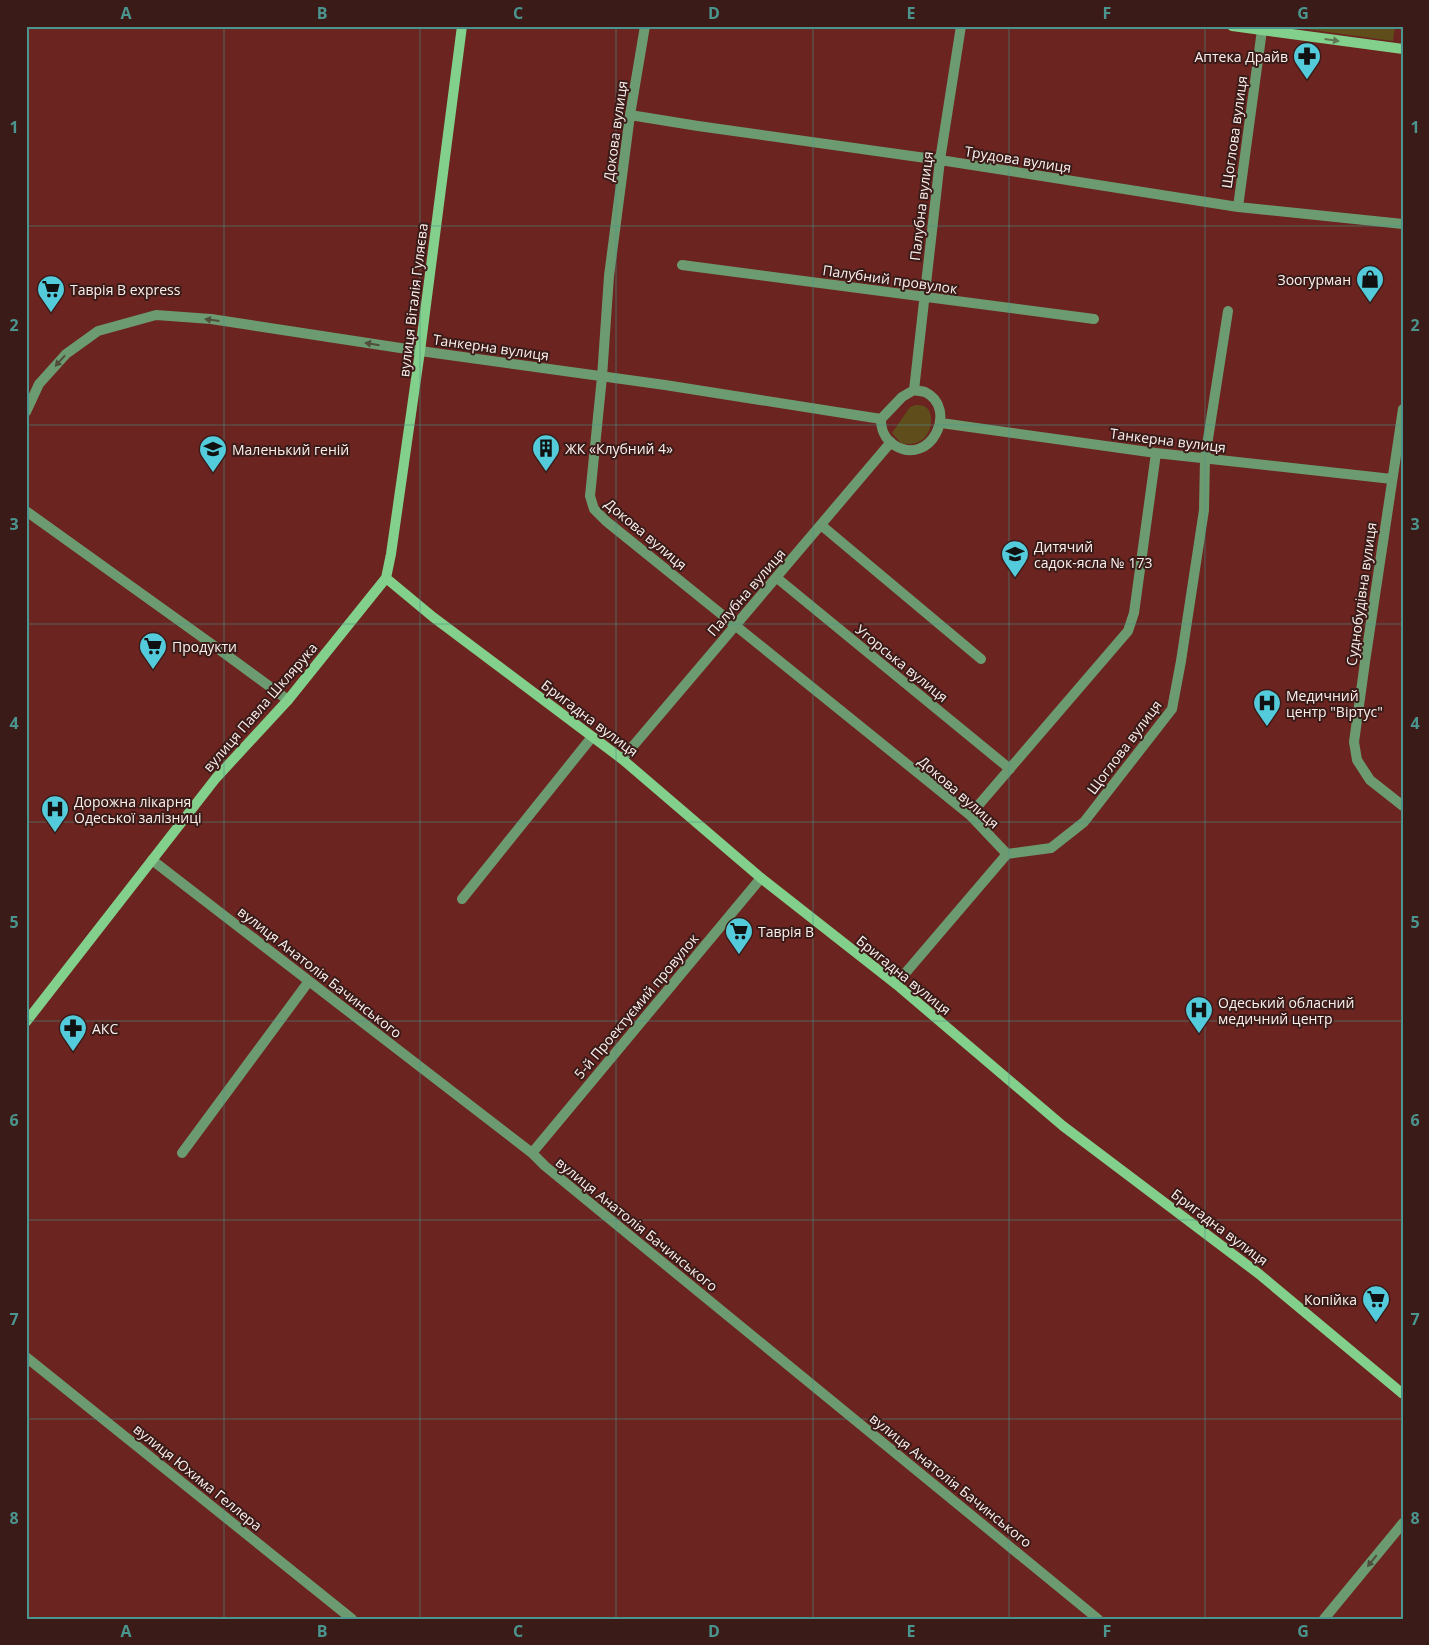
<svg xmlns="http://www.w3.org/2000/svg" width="1429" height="1645" font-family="'Open Sans',sans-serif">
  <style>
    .green { fill: #604d1c }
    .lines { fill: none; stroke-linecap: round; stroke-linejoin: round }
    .street { stroke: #6c9b71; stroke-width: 10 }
    .secondary { stroke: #83cf8c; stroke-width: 10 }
    .oneway { fill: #5f7552 }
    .oneway2 { fill: #4f4e3c }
    .grid { fill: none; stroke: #4a958e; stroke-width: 1; stroke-opacity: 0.55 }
    .labels { text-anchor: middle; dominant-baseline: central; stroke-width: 4; stroke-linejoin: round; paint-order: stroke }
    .poi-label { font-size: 14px; fill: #faf1ef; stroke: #3b1b18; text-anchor: start }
    .street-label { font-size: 14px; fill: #faf1ef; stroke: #3b1b18 }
    .neatline { fill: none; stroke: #4a958e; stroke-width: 2 }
    .grid-label { font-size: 16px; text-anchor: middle; font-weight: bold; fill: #4a958e }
  </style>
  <rect width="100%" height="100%" fill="#6b241f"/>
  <!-- green -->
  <path class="green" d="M1284 26H1395L1393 41Z
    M916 405C919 405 921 405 924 406 938 412 932 451 901 443L892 433 910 407Z"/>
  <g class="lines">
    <!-- street -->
    <path class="street" d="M645 26 630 115 609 276 602 377 590 496 594 509 606 521 970 815 1007 854
      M630 115 698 126 940 160 1238 207 1403 224
      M1238 207 1262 30
      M682 265 1094 319
      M914 390 940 160 961 26
      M914 390C917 391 922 391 925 392 959 408 931 468 894 445 884 438 881 430 881 419L902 397Z
      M1403 409 1365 662 1354 742 1357 760 1370 780 1403 806
      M26 412 39 384 66 354 98 331 156 315 211 319 420 351 665 385 881 419
      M941 423 1156 453 1392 479
      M26 511 213 645 288 700
      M821 525 981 659
      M777 578 1010 769
      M622 759 891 442
      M970 815 1128 631 1134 613 1156 453
      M152 860 532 1153 545 1166 1098 1619
      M462 899 592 737
      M896 984 1007 854 1051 848 1084 822 1172 709 1181 661 1204 510 1205 458 1228 311
      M182 1153 309 981
      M532 1153 761 878
      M26 1357 352 1619
      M1324 1619 1403 1523"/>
    <!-- secondary -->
    <path class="secondary" d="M1232 26 1403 49
      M386 578 433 617 622 759 761 878 896 984 1063 1126 1259 1274 1403 1394
      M26 1022 216 778 288 700 386 578 391 554 420 351 462 26"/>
  </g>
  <!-- one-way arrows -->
  <defs><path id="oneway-solid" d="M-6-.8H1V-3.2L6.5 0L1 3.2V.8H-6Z" transform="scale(1.25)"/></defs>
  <use class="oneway" href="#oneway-solid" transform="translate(1332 40) rotate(8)"/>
  <g class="oneway2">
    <use href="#oneway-solid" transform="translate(212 320) rotate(-173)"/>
    <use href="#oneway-solid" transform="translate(372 344) rotate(-171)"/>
    <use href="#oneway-solid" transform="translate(60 361) rotate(132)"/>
    <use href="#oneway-solid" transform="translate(1372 1561) rotate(129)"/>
  </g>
  <!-- grid -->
  <path class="grid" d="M224 26V1619M420 26V1619M616 26V1619M813 26V1619M1009 26V1619M1205 26V1619M26 226H1403M26 425H1403M26 624H1403M26 822H1403M26 1021H1403M26 1220H1403M26 1419H1403"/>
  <!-- icons -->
  <defs>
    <g id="pharmacy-pin" transform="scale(1.4375)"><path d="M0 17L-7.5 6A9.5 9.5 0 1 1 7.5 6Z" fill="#53cbda" stroke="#3b1b18"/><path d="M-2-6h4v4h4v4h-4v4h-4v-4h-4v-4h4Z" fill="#111"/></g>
    <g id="shop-pin" transform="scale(1.4375)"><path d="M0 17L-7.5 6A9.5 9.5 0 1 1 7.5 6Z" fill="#53cbda" stroke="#3b1b18"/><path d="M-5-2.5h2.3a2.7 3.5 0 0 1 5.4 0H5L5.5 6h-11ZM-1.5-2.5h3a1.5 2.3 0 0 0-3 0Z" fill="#111"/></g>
    <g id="supermarket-pin" transform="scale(1.4375)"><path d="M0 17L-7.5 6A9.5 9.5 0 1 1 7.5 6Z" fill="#53cbda" stroke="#3b1b18"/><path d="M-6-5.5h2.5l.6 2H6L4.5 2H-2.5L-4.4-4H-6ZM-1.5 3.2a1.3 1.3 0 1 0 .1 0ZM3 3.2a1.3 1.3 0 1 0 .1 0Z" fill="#111"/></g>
    <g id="building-pin" transform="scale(1.4375)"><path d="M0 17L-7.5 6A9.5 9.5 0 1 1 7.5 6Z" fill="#53cbda" stroke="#3b1b18"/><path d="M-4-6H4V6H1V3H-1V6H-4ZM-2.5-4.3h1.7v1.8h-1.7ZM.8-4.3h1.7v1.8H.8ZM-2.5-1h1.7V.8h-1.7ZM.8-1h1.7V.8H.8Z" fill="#111"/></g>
    <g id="school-pin" transform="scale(1.4375)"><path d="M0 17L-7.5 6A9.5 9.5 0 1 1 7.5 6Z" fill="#53cbda" stroke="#3b1b18"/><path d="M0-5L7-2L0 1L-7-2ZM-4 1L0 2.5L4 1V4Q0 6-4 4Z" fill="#111"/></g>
    <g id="hospital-pin" transform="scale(1.4375)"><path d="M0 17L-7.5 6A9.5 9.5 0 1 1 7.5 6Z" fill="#53cbda" stroke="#3b1b18"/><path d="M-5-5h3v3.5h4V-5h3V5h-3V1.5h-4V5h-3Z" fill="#111"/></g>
  </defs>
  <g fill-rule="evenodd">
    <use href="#pharmacy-pin" x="1307" y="56"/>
    <use href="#shop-pin" x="1370" y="279"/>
    <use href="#supermarket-pin" x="51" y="289"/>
    <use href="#building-pin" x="546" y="448"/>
    <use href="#school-pin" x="213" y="449"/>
    <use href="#school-pin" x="1015" y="554"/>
    <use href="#supermarket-pin" x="153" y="646"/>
    <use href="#hospital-pin" x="1267" y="703"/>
    <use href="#hospital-pin" x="55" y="809"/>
    <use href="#supermarket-pin" x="739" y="931"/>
    <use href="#hospital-pin" x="1199" y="1010"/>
    <use href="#pharmacy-pin" x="73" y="1028"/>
    <use href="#supermarket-pin" x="1376" y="1299"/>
  </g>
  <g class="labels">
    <!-- poi labels -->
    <g class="poi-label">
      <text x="1288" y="56" text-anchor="end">Аптека Драйв</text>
      <text x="1351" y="279" text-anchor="end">Зоогурман</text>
      <text x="70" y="289">Таврія В express</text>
      <text x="565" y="448">ЖК «Клубний 4»</text>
      <text x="232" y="449">Маленький геній</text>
      <text x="1034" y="546">Дитячий<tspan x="1034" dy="16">садок-ясла № 173</tspan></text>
      <text x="172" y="646">Продукти</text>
      <text x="1286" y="695">Медичний<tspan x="1286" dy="16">центр "Віртус"</tspan></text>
      <text x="74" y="801">Дорожна лікарня<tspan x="74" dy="16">Одеської залізниці</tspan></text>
      <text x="758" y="931">Таврія В</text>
      <text x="1218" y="1002">Одеський обласний<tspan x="1218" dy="16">медичний центр</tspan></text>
      <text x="92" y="1028">АКС</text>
      <text x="1357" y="1299" text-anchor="end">Копійка</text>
    </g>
    <!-- street labels -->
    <g class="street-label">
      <text transform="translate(615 131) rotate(-82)">Докова вулиця</text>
      <text transform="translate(1234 132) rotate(-82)">Щоглова вулиця</text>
      <text transform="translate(1018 159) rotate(9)">Трудова вулиця</text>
      <text transform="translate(921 206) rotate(-83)">Палубна вулиця</text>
      <text transform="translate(890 279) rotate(8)">Палубний провулок</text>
      <text transform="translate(413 300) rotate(-83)">вулиця Віталія Гуляєва</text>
      <text transform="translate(491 347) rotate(8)">Танкерна вулиця</text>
      <text transform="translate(1168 440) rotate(7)">Танкерна вулиця</text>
      <text transform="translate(646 534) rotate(40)">Докова вулиця</text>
      <text transform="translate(746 592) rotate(-49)">Палубна вулиця</text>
      <text transform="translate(1361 594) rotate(-82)">Суднобудівна вулиця</text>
      <text transform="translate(902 663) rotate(39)">Угорська вулиця</text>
      <text transform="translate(260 707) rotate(-49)">вулиця Павла Шклярука</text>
      <text transform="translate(590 718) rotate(37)">Бригадна вулиця</text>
      <text transform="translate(1124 747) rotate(-53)">Щоглова вулиця</text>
      <text transform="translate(959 792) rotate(41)">Докова вулиця</text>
      <text transform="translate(320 972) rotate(38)">вулиця Анатолія Бачинського</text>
      <text transform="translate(904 975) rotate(39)">Бригадна вулиця</text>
      <text transform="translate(636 1006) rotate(-50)">5-й Проектуємий провулок</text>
      <text transform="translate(637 1224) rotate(39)">вулиця Анатолія Бачинського</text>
      <text transform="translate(1220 1227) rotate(37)">Бригадна вулиця</text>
      <text transform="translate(198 1477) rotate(39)">вулиця Юхима Геллера</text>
      <text transform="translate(951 1480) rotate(39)">вулиця Анатолія Бачинського</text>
    </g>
  </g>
  <!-- border -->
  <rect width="1429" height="1645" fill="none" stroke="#3b1b18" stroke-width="55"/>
  <rect x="28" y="28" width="1374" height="1590" class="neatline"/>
  <g class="grid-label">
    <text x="126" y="19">A</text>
    <text x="322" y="19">B</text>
    <text x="518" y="19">C</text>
    <text x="714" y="19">D</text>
    <text x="911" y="19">E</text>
    <text x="1107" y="19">F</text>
    <text x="1303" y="19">G</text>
    <text x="14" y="133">1</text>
    <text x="1415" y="133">1</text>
    <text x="14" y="331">2</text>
    <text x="1415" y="331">2</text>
    <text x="14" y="530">3</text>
    <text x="1415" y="530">3</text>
    <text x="14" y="729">4</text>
    <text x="1415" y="729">4</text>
    <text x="14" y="928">5</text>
    <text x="1415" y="928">5</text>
    <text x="14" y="1126">6</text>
    <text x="1415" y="1126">6</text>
    <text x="14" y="1325">7</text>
    <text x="1415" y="1325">7</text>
    <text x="14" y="1524">8</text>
    <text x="1415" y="1524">8</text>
    <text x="126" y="1637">A</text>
    <text x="322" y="1637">B</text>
    <text x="518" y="1637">C</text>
    <text x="714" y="1637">D</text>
    <text x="911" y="1637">E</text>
    <text x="1107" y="1637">F</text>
    <text x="1303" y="1637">G</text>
  </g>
</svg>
